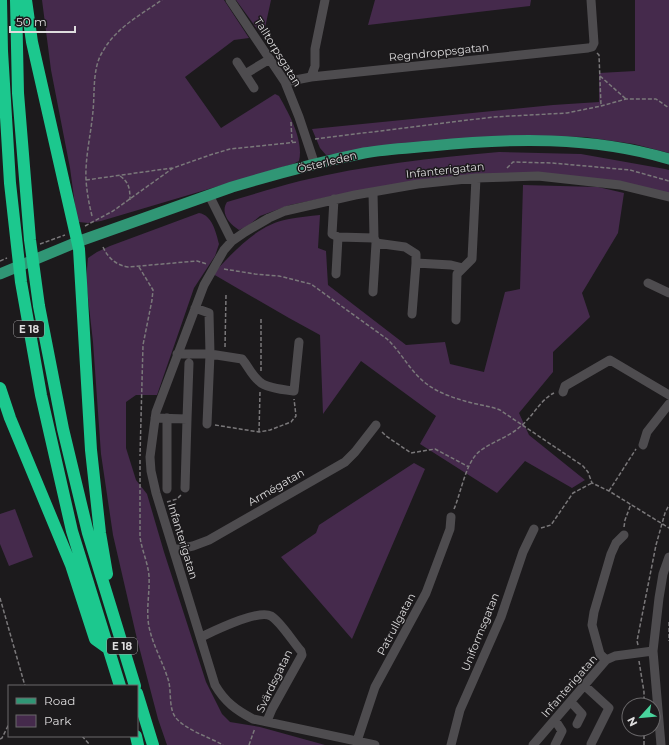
<svg xmlns="http://www.w3.org/2000/svg" width="669" height="745" font-family="Montserrat,sans-serif">
  <style>
    .green { fill: #452a4c }
    .lines { fill: none; stroke-linecap: round; stroke-linejoin: round }
    .path { stroke: #7a787a; stroke-width: 1.5; stroke-dasharray: 4 2; stroke-linecap: butt }
    .minor { stroke: #4e4c4f; stroke-width: 9 }
    .major { stroke: #309675; stroke-width: 11 }
    .highway { stroke: #1cc88e; stroke-width: 12 }
    .labels { text-anchor: middle; dominant-baseline: central; stroke-width: 3; stroke-linejoin: round; paint-order: stroke }
    .shield { fill: #1c1a1c; stroke: #a4a2a4; stroke-width: 1 }
    .shield-label { font-size: 10px; font-weight: bold; fill: #deddde }
    .street-label { font-size: 11px; fill: #deddde; stroke: #1c1a1c }
  </style>
  <rect width="100%" height="100%" fill="#1c1a1c"/>
  <!-- green -->
  <path class="green" d="M42 0H224L249 38 234 40 185 77 221 128 275 94 279 96C289 114 304 140 299 161L293 164 101 221 88 223 79 222 77 220 70 168 51 70Z
    M236 0H271L263 37Z
    M375 0H531L530 6 368 25Z
    M635 0H669V153L634 144 585 137 520 136 326 155 320 148 312 129 553 105 599 102V73L635 71Z
    M499 152 581 154 665 169 669 170V194L561 175 372 188 290 205 260 216 249 225 239 230C229 224 220 213 227 202 252 195 276 187 300 181 365 165 433 158 499 152Z
    M523 185 598 187 624 193 618 233 582 293 590 317 553 352V372L519 413 529 435 585 480 572 488 525 461 497 493 420 444 436 416 361 361 323 414 320 335 289 318 213 274C234 251 258 224 289 219 299 217 310 216 320 215L318 248 326 251 328 285 406 345 445 342 450 364 484 372 505 292 520 289Z
    M199 213C212 215 216 232 219 244L215 256 194 288 157 395H136L126 402V448L136 480 147 494 164 552 206 682 222 714 230 722 260 727 325 745H167L158 719 137 639 113 535 101 454 93 342 86 280 88 258 97 252 110 246Z
    M414 463 425 469 352 639 281 557 316 533 319 525Z
    M15 509 33 557 9 566 0 544V514Z"/>
  <g class="lines">
    <!-- path -->
    <path class="path" d="M597 53 599 55 601 106
      M600 76 626 99
      M291 122 292 142
      M315 139 493 117 567 113 601 106 626 99H656L669 108
      M507 168 513 162 552 163 630 170 669 181
      M120 176C129 182 130 189 130 200
      M86 180 172 168
      M92 216C89 204 87 193 86 180 85 157 91 134 93 111 95 92 92 68 103 51 116 28 140 15 162 0
      M85 226 113 211 173 168 210 155 230 149 298 142
      M40 244 65 235
      M103 247C108 258 116 265 128 267L197 261 207 264
      M0 261 7 258
      M139 267 153 290 152 300 143 345 140 456
      M224 269 255 274 279 276 311 284 387 339C402 353 411 373 428 385 439 393 454 398 468 402 479 405 490 406 500 410L583 466 588 472 592 483 609 491 669 528
      M225 347 226 295
      M261 371V318
      M215 425 259 432 270 430 291 422 296 416 294 399
      M259 432 260 392
      M382 432 386 436 411 453 435 449 469 467
      M140 460V537C142 551 148 563 149 576 150 594 145 613 150 631 154 647 163 663 168 679 172 691 168 708 176 718 186 730 209 737 223 745
      M609 491 636 449
      M167 502 177 499 181 495
      M454 509C461 493 466 461 480 451 493 441 510 437 522 425 534 415 540 400 554 393
      M624 527 625 520 631 504
      M541 528 551 525 573 493 592 483
      M0 598 25 686
      M669 622V641
      M638 645 637 641 656 545 665 513 669 505
      M639 661 644 692V705
      M82 736 90 745
      M0 739 2 738 9 724
      M249 745 255 728
      M644 745V729"/>
    <!-- minor -->
    <path class="minor" d="M230 0 285 82 299 117 315 165
      M237 62 254 88
      M245 74 270 59
      M311 77 315 66V49L325 0
      M285 82 311 77 588 48 592 47 594 43 591 0
      M373 192 374 238 376 242
      M209 195 232 241
      M334 199 332 234 338 237
      M336 274 338 237 374 238
      M648 283 669 293
      M373 292 376 243 405 247 416 254V263
      M195 308 209 313 210 354 207 424
      M412 314 416 263 451 265 463 268
      M456 320 457 274 472 259 476 178
      M177 354H210L242 359C248 366 252 376 260 382 266 388 285 390 294 391L299 342
      M563 392 565 386 610 360 669 395
      M155 418 187 419 189 363
      M167 418V489
      M643 445 647 432 669 404
      M185 488 187 419
      M174 550 193 546 209 540 345 462 355 452 376 425
      M201 637C214 631 258 609 271 616 280 621 293 642 301 651L302 655 272 709 267 721
      M606 660 600 654 592 625 594 612 611 554 616 543 624 535
      M585 686 609 708 591 744
      M571 702 582 714 577 724
      M357 741 375 687 426 593 450 529 451 517
      M375 745 253 719C236 710 225 702 215 685L156 493 151 471 150 457 156 412 204 285 224 250 232 241 245 232 269 218 285 211 355 195 418 184 476 178 538 176 620 185 669 197
      M451 745 460 710 501 617 523 552 534 529
      M533 745 606 660 615 656 653 651
      M555 745 562 731 555 720
      M661 745 653 651 659 598 663 574 669 557"/>
    <!-- major -->
    <path class="major" d="M0 274 77 242 232 187C275 174 320 162 364 153 386 149 409 148 431 146 511 138 591 136 669 159"/>
    <!-- highway -->
    <path class="highway" d="M1 0 2 51 10 183 21 282 41 395 72 531 120 686
      M16 0 18 93 30 240 39 306 63 429 88 533 135 686
      M26 0 32 42 79 249 91 450 100 533 107 574
      M0 388 10 418 71 565 95 639 109 649
      M137 693 153 745
      M136 736 138 745"/>
  </g>
  <g class="labels">
    <!-- shield labels -->
    <g class="shield">
      <rect x="14" y="321" width="30" height="16" rx="3"/>
      <rect x="107" y="638" width="30" height="16" rx="3"/>
    </g>
    <g class="shield-label">
      <text x="29" y="329">E 18</text>
      <text x="122" y="646">E 18</text>
    </g>
    <!-- street labels -->
    <g class="street-label">
      <text transform="translate(278 52) rotate(58)">Talltorpsgatan</text>
      <text transform="translate(439 52) rotate(-6)">Regndroppsgatan</text>
      <text transform="translate(327 162) rotate(-14)">Österleden</text>
      <text transform="translate(445 170) rotate(-6)">Infanterigatan</text>
      <text transform="translate(276 487) rotate(-30)">Armégatan</text>
      <text transform="translate(183 541) rotate(73)">Infanterigatan</text>
      <text transform="translate(396 624) rotate(-62)">Patrullgatan</text>
      <text transform="translate(480 632) rotate(-68)">Uniformsgatan</text>
      <text transform="translate(274 681) rotate(-64)">Svärdsgatan</text>
      <text transform="translate(569 686) rotate(-49)">Infanterigatan</text>
    </g>
  </g>
  <!-- legend -->
  <rect x="8" y="685" width="130" height="52" fill="#1c1a1c" stroke="#6a686a"/>
  <rect x="16" y="698" width="20" height="6" fill="#309675" stroke="#6a686a"/>
  <text x="44" y="705" font-size="12" fill="#deddde">Road</text>
  <rect x="16" y="715" width="20" height="12" fill="#452a4c" stroke="#6a686a"/>
  <text x="44" y="725" font-size="12" fill="#deddde">Park</text>
  <!-- north arrow -->
  <g transform="translate(641 717) rotate(243)"><circle r="19" fill="#1c1a1c" stroke="#6a686a"/>
  <path d="M0-3L7 15L0 10L-7 15Z" fill="#49d49d"/>
  <text y="-6" font-size="11" font-weight="bold" text-anchor="middle" fill="#deddde">N</text>
  </g>
  <!-- scale -->
  <path d="M10 26v6h65v-6" fill="none" stroke="#deddde" stroke-width="2"/>
  <text x="16" y="26" font-size="12" fill="#deddde" stroke="#1c1a1c" stroke-width="3" paint-order="stroke">50 m</text>
</svg>
